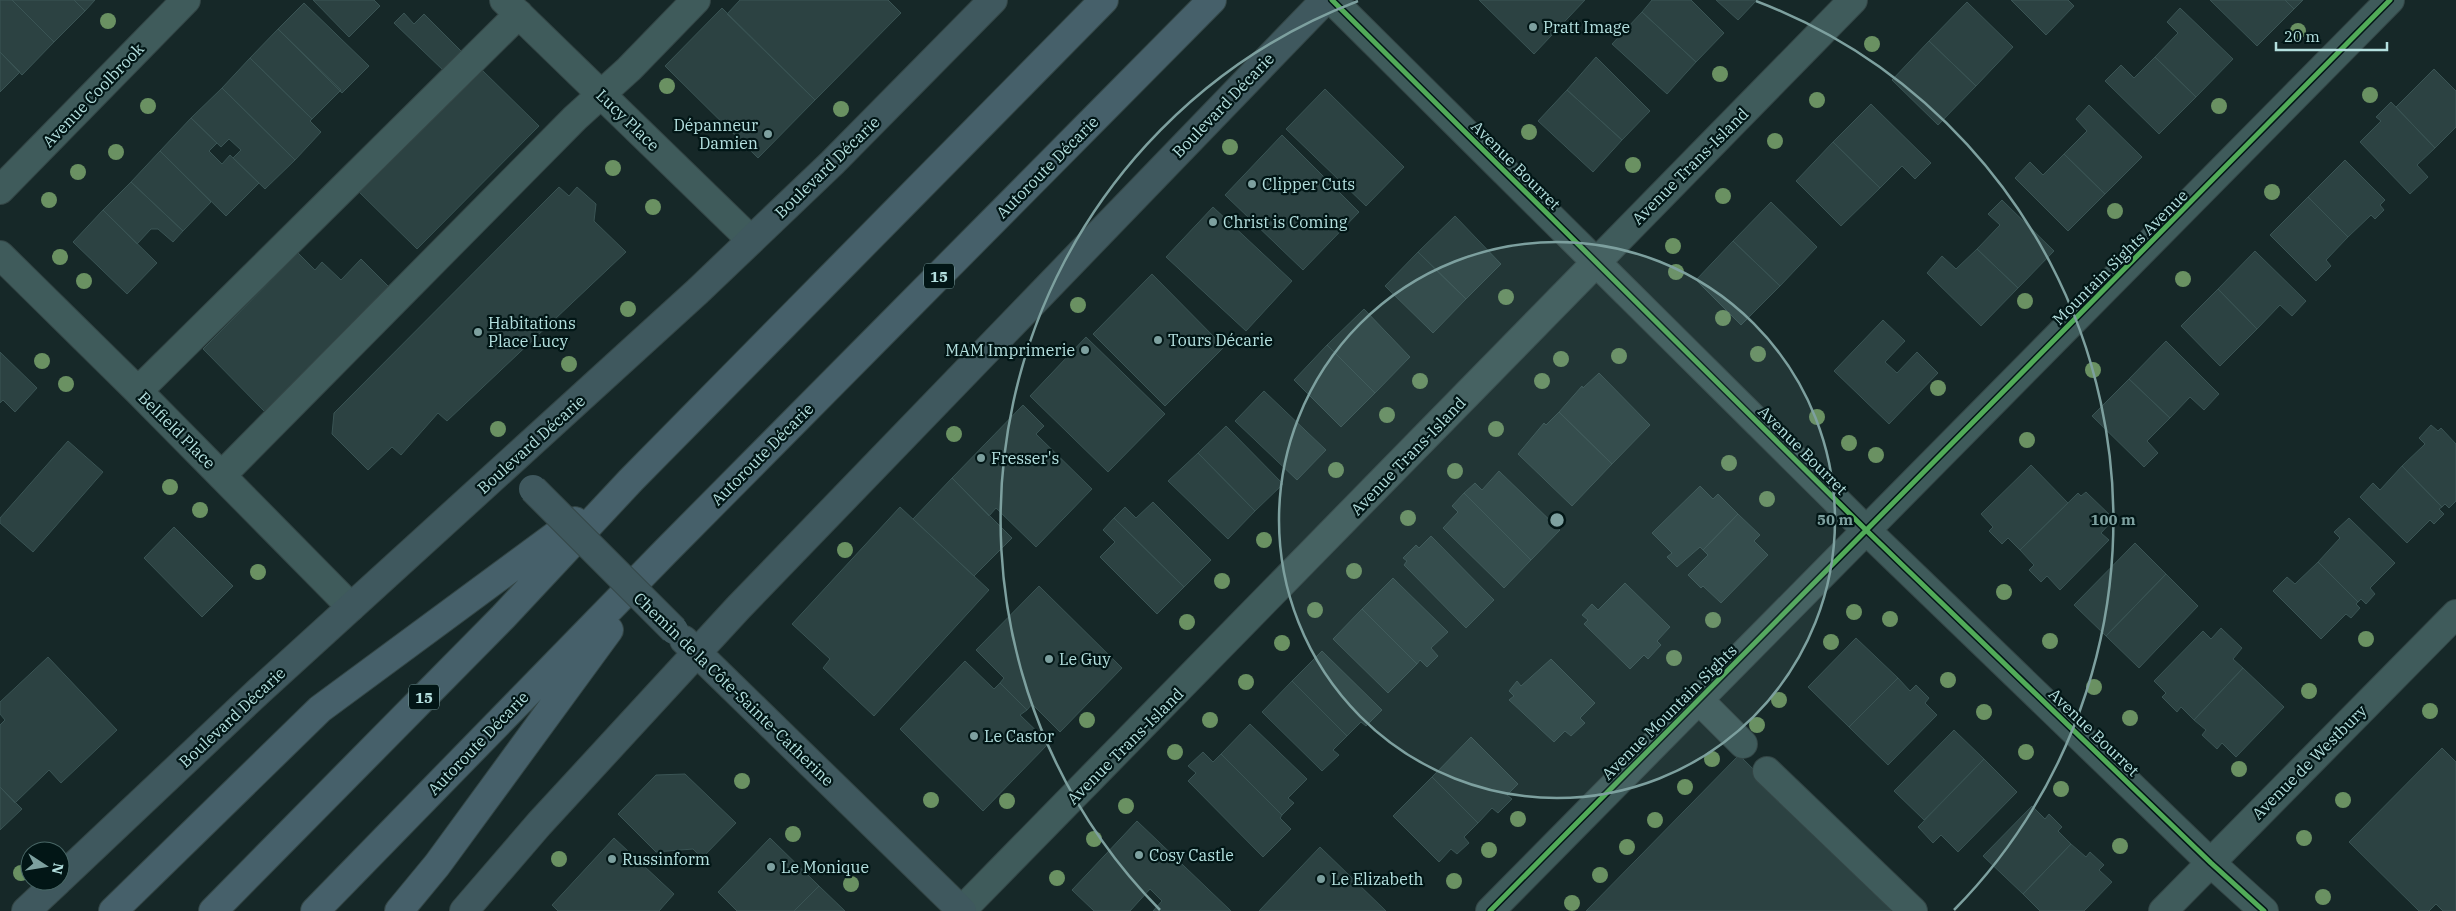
<svg xmlns="http://www.w3.org/2000/svg" width="2456" height="911" font-family="'IBM Plex Serif',serif">
  <style>
    .building { fill: #2c4242; stroke: #3a5454 }
    .lines { fill: none; stroke-linecap: round; stroke-linejoin: round }
    .minor-casing { stroke: #344646; stroke-width: 30 }
    .major-casing { stroke: #344646; stroke-width: 30 }
    .highway-casing { stroke: #344646; stroke-width: 30 }
    .minor { stroke: #3f5b5b; stroke-width: 28 }
    .major { stroke: #3f585e; stroke-width: 28 }
    .highway { stroke: #46606a; stroke-width: 28 }
    .major-bridge-casing { stroke: #344646; stroke-width: 30; stroke-linecap: butt }
    .major-bridge { stroke: #3f585e; stroke-width: 28 }
    .cycleway-casing { stroke: #021616; stroke-width: 8 }
    .cycleway { stroke: #51ab58; stroke-width: 5 }
    .tree { fill: #6a9162 }
    .ring { fill: none; stroke: #7da09f; stroke-width: 2.5 }
    .poi-dot { fill: #7da09f; stroke: #021616; stroke-width: 2 }
    .labels { text-anchor: middle; dominant-baseline: central; stroke-width: 4.5; stroke-linejoin: round; paint-order: stroke }
    .shield { fill: #021616; stroke: #7fa3a3; stroke-width: 1 }
    .shield-label { font-size: 15px; font-weight: bold; fill: #b4e0df }
    .poi-label { font-size: 16px; fill: #b4e0df; stroke: #021616; text-anchor: start }
    .street-label { font-size: 16px; fill: #b4e0df; stroke: #021616 }
    .centre { fill: #7da09f; stroke: #021616; stroke-width: 2.5 }
    .ring-label { font-size: 15px; text-anchor: middle; font-weight: bold; fill: #7da09f; stroke: #021616; stroke-width: 4.5; stroke-linejoin: round; paint-order: stroke }
  </style>
  <rect width="100%" height="100%" fill="#162828"/>
  <!-- building -->
  <path class="building" d="M0 0H12L54 42 22 75 0 52Z
    M12 0H74L85 11 54 42Z
    M74 0H95L85 11Z
    M313 0H374L380 6 349 37Z
    M740 0H888L901 13 815 100 727 14Z
    M1479 0H1585L1534 54Z
    M1652 0H1691L1724 33 1696 62 1642 12Z
    M1716 0H1757L1738 20Z
    M2011 0H2068L2074 6 2046 35Z
    M2210 0H2285L2294 9 2257 46Z
    M2285 0H2303L2294 9Z
    M1967 2 2013 47 1976 86 1929 41Z
    M304 3 369 66 342 93 278 29Z
    M722 8 815 100 758 158 665 66Z
    M2180 8 2233 59 2196 97 2155 57 2178 33 2167 22Z
    M1642 12 1696 62 1667 94 1612 44Z
    M404 13 414 24 424 14 463 53 445 72 394 23Z
    M278 29 341 90 312 119 250 58Z
    M1929 41 1976 86 1938 125 1892 80Z
    M0 52 20 72 0 92Z
    M1596 57 1650 111 1622 140 1567 90Z
    M2155 57 2196 97 2159 134 2105 81 2121 65 2134 78Z
    M250 58 312 119 310 121 321 132 295 160 222 88Z
    M479 67 539 126 417 249 358 191Z
    M2434 69 2456 91V127L2435 148 2396 107Z
    M222 88 295 160 265 189 233 158 241 150 229 139 221 147 191 118Z
    M1325 89 1404 167 1366 206 1286 129Z
    M1567 90 1622 140 1593 172 1538 121Z
    M2391 102 2435 148 2417 165 2428 177 2410 194 2360 142 2381 121 2376 117Z
    M1871 104 1931 163 1915 179 1902 166 1880 188 1833 142Z
    M2089 105 2142 157 2105 194 2064 154 2087 131 2076 119Z
    M191 118 217 143 209 151 222 164 230 155 259 183 226 216 160 151Z
    M1282 135 1359 212 1303 270 1225 195Z
    M1833 142 1880 188 1841 226 1796 181Z
    M160 151 211 202 183 231 131 182Z
    M2064 154 2105 194 2068 231 2015 178 2030 162 2043 175Z
    M2345 160 2385 200 2380 205 2384 210 2375 219 2371 215 2348 237 2308 197Z
    M131 182 183 231 173 242 158 229H151L137 244 103 210Z
    M559 187 569 196 577 187 596 204 594 221 626 252 447 421 438 413 401 455 392 447 368 470 332 434 334 413Z
    M2308 197 2348 237 2326 260 2331 266 2316 281 2270 235Z
    M2002 200 2054 251 2018 288 1977 249 2000 225 1988 214Z
    M1771 202 1817 247 1780 286 1733 241Z
    M1213 207 1292 281 1246 331 1166 257Z
    M103 210 157 263 127 294 73 242Z
    M1455 216 1501 264 1466 299 1418 252Z
    M1733 241 1780 286 1741 325 1696 280Z
    M1977 249 2018 288 1981 326 1927 273 1942 256 1956 269Z
    M2255 251 2306 301 2292 316 2280 305 2257 329 2218 289Z
    M1418 252 1466 299 1433 333 1385 286Z
    M298 253 315 270 322 262 341 280 361 259 390 288 265 412 203 349Z
    M1152 274 1224 347 1165 406 1093 334Z
    M2218 289 2257 329 2220 366 2181 326Z
    M1364 309 1410 357 1375 393 1327 345Z
    M1883 320 1905 341 1885 362 1897 373 1917 352 1938 373 1889 424 1834 371Z
    M1086 337 1165 414 1108 472 1030 396Z
    M2166 341 2219 394 2204 410 2190 397 2170 418 2129 379Z
    M1327 345 1375 393 1341 427 1294 380Z
    M0 352 37 388 15 412 3 400 0 403Z
    M1599 373 1650 425 1612 464 1559 412 1582 386 1583 388Z
    M2129 379 2170 418 2147 441 2158 453 2144 467 2092 416Z
    M1264 391 1326 450 1297 480 1235 421Z
    M1023 405 1044 426 1036 434 1092 489 1036 547 996 508 989 516 952 478Z
    M1559 412 1612 464 1572 506 1518 454 1544 423 1546 425Z
    M2431 425 2438 431 2441 428 2456 444V501L2449 508 2445 504 2442 507 2402 466 2425 444 2419 438Z
    M1226 426 1283 484 1255 511 1198 453Z
    M68 441 103 472 33 552 0 523V518Z
    M1198 453 1255 511 1228 539 1168 481Z
    M2031 465 2068 503 2020 550 2008 538 2002 544 1989 531 1993 527 1981 514Z
    M2402 466 2442 507 2439 509 2444 514 2434 524 2430 520 2407 543 2360 497 2373 483 2380 490Z
    M1499 471 1560 530 1531 560 1464 493 1475 483 1482 490Z
    M952 478 1012 538 974 576 913 519Z
    M1700 486 1713 499 1718 494 1738 514 1703 550 1700 547 1677 567 1667 557 1672 553 1652 533Z
    M2086 492 2114 519 2101 533 2109 540 2060 590 2047 576 2041 582 2029 570 2034 565 2020 550 2078 493 2081 496Z
    M1464 493 1531 560 1504 588 1443 528 1458 512 1452 506Z
    M1153 502 1211 560 1184 587 1114 518 1125 507 1136 518Z
    M900 507 989 590 874 716 823 668 830 659 792 624Z
    M1738 514 1760 535 1754 541 1768 555 1721 603 1703 586 1701 588 1688 575 1708 555 1703 550Z
    M1114 518 1184 587 1157 614 1100 557 1115 542 1103 530Z
    M2349 518 2395 563 2370 588 2375 594 2366 604 2361 599 2358 602 2318 562 2340 538 2334 532Z
    M174 527 233 586 202 617 144 558Z
    M1431 536 1494 600 1466 628 1404 565 1407 561 1403 558 1416 545 1419 548Z
    M2135 543 2166 574 2106 636 2074 605Z
    M2318 562 2358 602 2356 604 2360 608 2351 618 2346 614 2321 639 2273 591 2287 577 2295 584Z
    M2166 574 2198 606 2139 668 2106 636Z
    M1393 578 1448 632 1431 648 1438 656 1427 667 1420 660 1417 664 1362 609Z
    M1625 583 1670 627 1657 641 1661 645 1648 659 1644 655 1630 669 1584 624 1588 620 1582 615 1592 604 1598 610Z
    M1039 586 1122 668 1060 732 1032 704 1027 710 1000 683 1004 678 976 650Z
    M1362 609 1417 664 1388 693 1333 639Z
    M2221 628 2242 648 2233 659 2243 668 2194 720 2181 707 2177 712 2162 697 2166 693 2154 681 2203 631 2211 639Z
    M1856 638 1898 678 1849 727 1808 687Z
    M1322 651 1382 710 1366 726 1361 722 1347 736 1292 681Z
    M48 657 117 730 61 783 49 770 15 803 0 787V725L5 720 0 714V702Z
    M1551 659 1595 703 1580 718 1585 723 1571 736 1565 731 1554 742 1509 700 1514 696 1509 691 1517 681 1521 686Z
    M965 661 994 689 1000 683 1027 710 1020 715 1049 743 983 811 900 729Z
    M2243 668 2284 707 2236 757 2222 743 2217 749 2202 735 2206 730 2194 720Z
    M1898 678 1910 691 1916 685 1929 698 1925 703 1937 715 1888 765 1849 727Z
    M1292 681 1347 736 1333 750 1339 755 1322 771 1262 712Z
    M1250 724 1307 779 1288 798 1294 803 1282 815 1221 754Z
    M1954 730 1984 759 1924 820 1894 791Z
    M1471 737 1518 784 1507 795 1512 799 1498 813 1492 808 1478 823 1432 777Z
    M2442 748 2456 762V911H2443L2436 904 2429 911H2419L2349 842Z
    M1203 752 1213 762 1221 754 1282 815 1280 818 1291 829 1263 857 1188 781 1196 773 1188 766Z
    M1739 755 1897 911H1586Z
    M1984 759 2017 792 1958 852 1941 835 1933 843 1918 827Z
    M685 774 736 823 702 858 693 849 656 852 618 814 656 775Z
    M1432 777 1478 823 1464 837 1469 843 1457 854 1451 849 1439 862 1393 816Z
    M0 787 22 809 0 830Z
    M2032 806 2045 819 2049 814 2062 827 2058 831 2071 844 2023 894 1983 856Z
    M1137 821 1231 911H1153L1162 901 1150 889 1130 911H1094L1072 890Z
    M614 838 674 894 659 911H558L552 905Z
    M770 838 819 886 794 911H737L718 892Z
    M2071 844 2086 857 2090 852 2104 865 2099 870 2112 882 2084 911H2040L2023 894Z
    M1320 847 1386 911H1259Z
    M819 886 845 911H794Z"/>
  <g class="lines">
    <!-- minor casing -->
    <g class="minor-casing">
      <path id="minor" d="M504 0 751 240
        M1332 0 1866 530 2211 863 2264 911
        M0 190 186 0
        M0 255 138 391 351 607
        M138 391 519 14
        M222 475 575 118 629 69 696 0
        M1699 700 1743 744
        M1767 771 1913 911
        M961 911 1853 0
        M1490 911 2390 0
        M2163 911 2456 614"/>
    </g>
    <!-- major casing -->
    <g class="major-casing">
      <path id="major" d="M684 640 962 911
        M60 879 259 691 698 291 832 163 993 0
        M26 911 58 881
        M464 911 539 824 738 608 1325 0"/>
    </g>
    <!-- highway casing -->
    <g class="highway-casing">
      <path id="highway" d="M113 911 320 709 575 521
        M213 911 503 617 631 480 1104 0
        M315 911 666 551 1212 0
        M399 911 437 865 609 630"/>
    </g>
    <!-- minor -->
    <use href="#minor" class="minor"/>
    <!-- major -->
    <use href="#major" class="major"/>
    <!-- highway -->
    <use href="#highway" class="highway"/>
    <!-- major-bridge casing -->
    <g class="major-bridge-casing">
      <path id="major-bridge" d="M533 489 674 630"/>
    </g>
    <!-- major-bridge -->
    <use href="#major-bridge" class="major-bridge"/>
    <!-- cycleway casing -->
    <g class="cycleway-casing">
      <path id="cycleway" d="M1332 0 1866 530 2211 863 2264 911
        M1490 911 2390 0"/>
    </g>
    <!-- cycleway -->
    <use href="#cycleway" class="cycleway"/>
  </g>
  <!-- trees -->
  <g class="tree">
    <circle cx="108" cy="21" r="8"/>
    <circle cx="2298" cy="31" r="8"/>
    <circle cx="1872" cy="44" r="8"/>
    <circle cx="1720" cy="74" r="8"/>
    <circle cx="667" cy="86" r="8"/>
    <circle cx="2370" cy="95" r="8"/>
    <circle cx="1817" cy="100" r="8"/>
    <circle cx="148" cy="106" r="8"/>
    <circle cx="2219" cy="106" r="8"/>
    <circle cx="841" cy="109" r="8"/>
    <circle cx="1529" cy="132" r="8"/>
    <circle cx="1775" cy="141" r="8"/>
    <circle cx="1230" cy="147" r="8"/>
    <circle cx="116" cy="152" r="8"/>
    <circle cx="1633" cy="165" r="8"/>
    <circle cx="613" cy="168" r="8"/>
    <circle cx="78" cy="172" r="8"/>
    <circle cx="2272" cy="192" r="8"/>
    <circle cx="1723" cy="196" r="8"/>
    <circle cx="49" cy="200" r="8"/>
    <circle cx="653" cy="207" r="8"/>
    <circle cx="2115" cy="211" r="8"/>
    <circle cx="1673" cy="246" r="8"/>
    <circle cx="60" cy="257" r="8"/>
    <circle cx="1676" cy="272" r="8"/>
    <circle cx="2183" cy="279" r="8"/>
    <circle cx="84" cy="281" r="8"/>
    <circle cx="1506" cy="297" r="8"/>
    <circle cx="2025" cy="301" r="8"/>
    <circle cx="1078" cy="305" r="8"/>
    <circle cx="628" cy="309" r="8"/>
    <circle cx="1723" cy="318" r="8"/>
    <circle cx="1758" cy="354" r="8"/>
    <circle cx="1619" cy="356" r="8"/>
    <circle cx="1561" cy="359" r="8"/>
    <circle cx="42" cy="361" r="8"/>
    <circle cx="569" cy="364" r="8"/>
    <circle cx="2093" cy="370" r="8"/>
    <circle cx="1420" cy="381" r="8"/>
    <circle cx="1542" cy="381" r="8"/>
    <circle cx="66" cy="384" r="8"/>
    <circle cx="1938" cy="388" r="8"/>
    <circle cx="1387" cy="415" r="8"/>
    <circle cx="1817" cy="417" r="8"/>
    <circle cx="498" cy="429" r="8"/>
    <circle cx="1496" cy="429" r="8"/>
    <circle cx="954" cy="434" r="8"/>
    <circle cx="2027" cy="440" r="8"/>
    <circle cx="1849" cy="443" r="8"/>
    <circle cx="1876" cy="455" r="8"/>
    <circle cx="1729" cy="463" r="8"/>
    <circle cx="1336" cy="470" r="8"/>
    <circle cx="1455" cy="471" r="8"/>
    <circle cx="170" cy="487" r="8"/>
    <circle cx="1767" cy="499" r="8"/>
    <circle cx="200" cy="510" r="8"/>
    <circle cx="1408" cy="518" r="8"/>
    <circle cx="1264" cy="540" r="8"/>
    <circle cx="845" cy="550" r="8"/>
    <circle cx="1354" cy="571" r="8"/>
    <circle cx="258" cy="572" r="8"/>
    <circle cx="1222" cy="581" r="8"/>
    <circle cx="2004" cy="592" r="8"/>
    <circle cx="1315" cy="610" r="8"/>
    <circle cx="1854" cy="612" r="8"/>
    <circle cx="1890" cy="619" r="8"/>
    <circle cx="1713" cy="620" r="8"/>
    <circle cx="1187" cy="622" r="8"/>
    <circle cx="2366" cy="639" r="8"/>
    <circle cx="2050" cy="641" r="8"/>
    <circle cx="1831" cy="642" r="8"/>
    <circle cx="1282" cy="643" r="8"/>
    <circle cx="1674" cy="658" r="8"/>
    <circle cx="1948" cy="680" r="8"/>
    <circle cx="1246" cy="682" r="8"/>
    <circle cx="2094" cy="687" r="8"/>
    <circle cx="2309" cy="691" r="8"/>
    <circle cx="1779" cy="700" r="8"/>
    <circle cx="2430" cy="711" r="8"/>
    <circle cx="1984" cy="712" r="8"/>
    <circle cx="2130" cy="718" r="8"/>
    <circle cx="1087" cy="720" r="8"/>
    <circle cx="1210" cy="720" r="8"/>
    <circle cx="1757" cy="725" r="8"/>
    <circle cx="1175" cy="752" r="8"/>
    <circle cx="2026" cy="752" r="8"/>
    <circle cx="1712" cy="759" r="8"/>
    <circle cx="2239" cy="769" r="8"/>
    <circle cx="742" cy="781" r="8"/>
    <circle cx="1685" cy="787" r="8"/>
    <circle cx="2061" cy="789" r="8"/>
    <circle cx="931" cy="800" r="8"/>
    <circle cx="2343" cy="800" r="8"/>
    <circle cx="1007" cy="801" r="8"/>
    <circle cx="1126" cy="806" r="8"/>
    <circle cx="1518" cy="819" r="8"/>
    <circle cx="1655" cy="820" r="8"/>
    <circle cx="793" cy="834" r="8"/>
    <circle cx="2304" cy="838" r="8"/>
    <circle cx="1094" cy="839" r="8"/>
    <circle cx="2120" cy="846" r="8"/>
    <circle cx="1627" cy="847" r="8"/>
    <circle cx="1489" cy="850" r="8"/>
    <circle cx="559" cy="859" r="8"/>
    <circle cx="21" cy="873" r="8"/>
    <circle cx="1600" cy="875" r="8"/>
    <circle cx="1057" cy="878" r="8"/>
    <circle cx="1454" cy="881" r="8"/>
    <circle cx="851" cy="884" r="8"/>
    <circle cx="2323" cy="897" r="8"/>
    <circle cx="1572" cy="903" r="8"/>
  </g>
  <!-- distance rings -->
  <circle cx="1557" cy="520" r="278" fill="#7da09f" fill-opacity=".12"/>
  <g class="ring">
    <circle cx="1557" cy="520" r="278"/>
    <path d="M1160 910A556 556 0 0 1 1358 1M1756 1A556 556 0 0 1 1954 910"/>
  </g>
  <!-- markers -->
  <g class="poi-dot">
    <circle cx="1533" cy="27" r="5"/>
    <circle cx="768" cy="134" r="5"/>
    <circle cx="1252" cy="184" r="5"/>
    <circle cx="1213" cy="222" r="5"/>
    <circle cx="478" cy="332" r="5"/>
    <circle cx="1158" cy="340" r="5"/>
    <circle cx="1085" cy="350" r="5"/>
    <circle cx="981" cy="458" r="5"/>
    <circle cx="1049" cy="659" r="5"/>
    <circle cx="974" cy="736" r="5"/>
    <circle cx="1139" cy="855" r="5"/>
    <circle cx="612" cy="859" r="5"/>
    <circle cx="771" cy="867" r="5"/>
    <circle cx="1321" cy="879" r="5"/>
  </g>
  <g class="labels">
    <!-- shield labels -->
    <g class="shield">
      <rect x="924" y="263.5" width="30" height="25" rx="4"/>
      <rect x="409" y="684.5" width="30" height="25" rx="4"/>
    </g>
    <g class="shield-label">
      <text x="939" y="276">15</text>
      <text x="424" y="697">15</text>
    </g>
    <!-- poi labels -->
    <g class="poi-label">
      <text x="1543" y="27">Pratt Image</text>
      <text x="758" y="125" text-anchor="end">Dépanneur<tspan x="758" dy="18">Damien</tspan></text>
      <text x="1262" y="184">Clipper Cuts</text>
      <text x="1223" y="222">Christ is Coming</text>
      <text x="488" y="323">Habitations<tspan x="488" dy="18">Place Lucy</tspan></text>
      <text x="1168" y="340">Tours Décarie</text>
      <text x="1075" y="350" text-anchor="end">MAM Imprimerie</text>
      <text x="991" y="458">Fresser's</text>
      <text x="1059" y="659">Le Guy</text>
      <text x="984" y="736">Le Castor</text>
      <text x="1149" y="855">Cosy Castle</text>
      <text x="622" y="859">Russinform</text>
      <text x="781" y="867">Le Monique</text>
      <text x="1331" y="879">Le Elizabeth</text>
    </g>
    <!-- street labels -->
    <g class="street-label">
      <text transform="translate(93 95) rotate(-46)">Avenue Coolbrook</text>
      <text transform="translate(1223 105) rotate(-46)">Boulevard Décarie</text>
      <text transform="translate(628 120) rotate(44)">Lucy Place</text>
      <text transform="translate(1516 165) rotate(45)">Avenue Bourret</text>
      <text transform="translate(1690 166) rotate(-45)">Avenue Trans-Island</text>
      <text transform="translate(827 167) rotate(-44)">Boulevard Décarie</text>
      <text transform="translate(1047 167) rotate(-45)">Autoroute Décarie</text>
      <text transform="translate(2120 257) rotate(-45)">Mountain Sights Avenue</text>
      <text transform="translate(177 430) rotate(45)">Belfield Place</text>
      <text transform="translate(531 444) rotate(-42)">Boulevard Décarie</text>
      <text transform="translate(1803 450) rotate(45)">Avenue Bourret</text>
      <text transform="translate(762 454) rotate(-45)">Autoroute Décarie</text>
      <text transform="translate(1408 456) rotate(-46)">Avenue Trans-Island</text>
      <text transform="translate(734 689) rotate(44)">Chemin de la Côte-Sainte-Catherine</text>
      <text transform="translate(1669 712) rotate(-45)">Avenue Mountain Sights</text>
      <text transform="translate(232 717) rotate(-43)">Boulevard Décarie</text>
      <text transform="translate(2094 732) rotate(44)">Avenue Bourret</text>
      <text transform="translate(478 743) rotate(-46)">Autoroute Décarie</text>
      <text transform="translate(1125 746) rotate(-45)">Avenue Trans-Island</text>
      <text transform="translate(2309 762) rotate(-45)">Avenue de Westbury</text>
    </g>
  </g>
  <circle cx="1557" cy="520" r="8" class="centre"/>
  <g class="ring-label">
    <text x="1835" y="525">50 m</text>
    <text x="2113" y="525">100 m</text>
  </g>
  <!-- north arrow -->
  <g transform="translate(45 866) rotate(102)"><circle r="24" fill="#021616" stroke="#496766"/>
  <path d="M0-4L9 19L0 12L-9 19Z" fill="#7da09f"/>
  <text y="-8" font-size="14" font-weight="bold" text-anchor="middle" fill="#b4e0df">N</text>
  </g>
  <!-- scale -->
  <path d="M2276 42v8h111v-8" fill="none" stroke="#b4e0df" stroke-width="2.5"/>
  <text x="2284" y="42" font-size="15" fill="#b4e0df" stroke="#021616" stroke-width="4" paint-order="stroke">20 m</text>
</svg>
